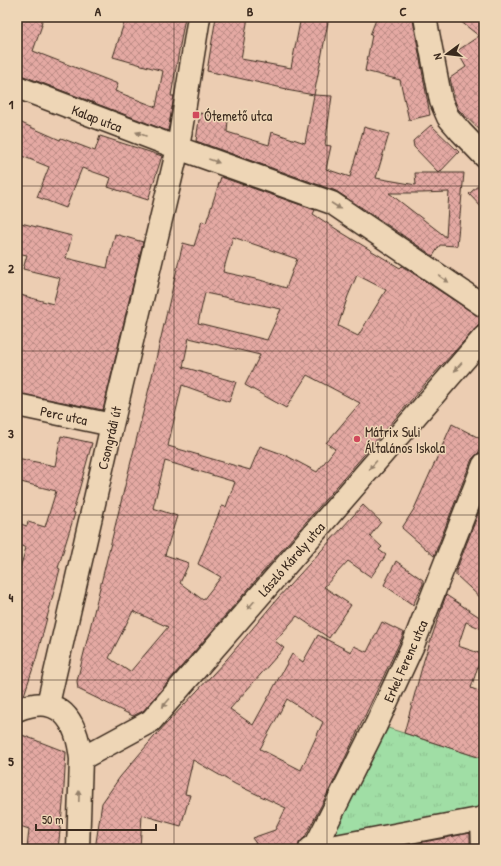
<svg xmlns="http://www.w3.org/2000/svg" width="501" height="866" font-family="'Patrick Hand',sans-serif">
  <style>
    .park { fill: url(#park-tufts); stroke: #6e8462 }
    .building { fill: url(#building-cross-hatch); stroke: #3b2a1e; fill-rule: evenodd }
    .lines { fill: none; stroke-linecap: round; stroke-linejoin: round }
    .minor-casing { stroke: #3b2a1e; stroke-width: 25 }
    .minor { stroke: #eed6b6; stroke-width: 22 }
    .oneway { fill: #94806a }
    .grid { fill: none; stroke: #3b2a1e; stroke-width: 1; stroke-opacity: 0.55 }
    .poi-dot { fill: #d1495b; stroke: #eed6b6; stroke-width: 1.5 }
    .labels { text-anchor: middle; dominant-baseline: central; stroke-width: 3; stroke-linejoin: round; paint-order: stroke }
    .poi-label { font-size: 14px; fill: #3b2a1e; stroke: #eed6b6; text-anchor: start }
    .street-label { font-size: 14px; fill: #3b2a1e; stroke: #eed6b6 }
    .neatline { fill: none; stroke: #3b2a1e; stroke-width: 1.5 }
    .grid-label { font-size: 13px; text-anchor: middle; font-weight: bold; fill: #3b2a1e }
  </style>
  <defs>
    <pattern id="park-tufts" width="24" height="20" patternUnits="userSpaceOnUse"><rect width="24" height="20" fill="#a0dea5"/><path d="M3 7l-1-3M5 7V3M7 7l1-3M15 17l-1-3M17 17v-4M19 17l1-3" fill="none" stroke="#8bbf8e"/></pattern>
    <pattern id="building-cross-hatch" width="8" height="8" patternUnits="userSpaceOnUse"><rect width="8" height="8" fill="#e4a9a3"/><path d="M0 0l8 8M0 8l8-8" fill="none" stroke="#ba8a84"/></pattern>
  </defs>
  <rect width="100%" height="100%" fill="#eccdb2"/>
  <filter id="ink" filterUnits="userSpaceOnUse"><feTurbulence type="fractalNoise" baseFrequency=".025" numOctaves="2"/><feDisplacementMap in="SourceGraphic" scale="8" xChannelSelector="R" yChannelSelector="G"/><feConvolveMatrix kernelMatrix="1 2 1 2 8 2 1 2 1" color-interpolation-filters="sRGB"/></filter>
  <g filter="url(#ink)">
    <!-- park -->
    <path class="park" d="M388 728 484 759V824L328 847Z"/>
    <!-- building -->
    <path class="building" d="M17 17H43L41 25H42L33 51 118 84 115 91 156 107 163 71 113 57 126 17H185L171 96H174L168 131 21 75H17Z
      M216 17H248L241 59 291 68 301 17H329L314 95 286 90 287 89 207 71Z
      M377 17 413 20 430 115 409 120 400 80 365 71 372 35H370Z
      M455 17H484V134L458 109 455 101 450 78 466 67 457 51 479 36Z
      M314 95 332 96 325 145 331 146 326 169 350 177 364 127 389 134 376 178 416 185 415 173H464L457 246 440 245 433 256 370 213 336 191 196 141 200 113 228 120 227 132 269 145 272 132 305 143ZM449 192 446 237 389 193H421Z
      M17 121 60 140 61 138 95 151 100 136 162 156 148 200 108 187 111 178 82 168 66 208 37 197 49 167 17 154Z
      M431 125 459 152 439 173 414 147 413 141Z
      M221 177 315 210 313 214 344 234 400 268 402 266 484 320 475 329 432 376 143 711 133 716 78 689 77 681 152 376 183 243 194 246 202 221 206 223ZM233 237 297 259 286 288 260 280 223 272ZM357 275 386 290 358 336 338 326 348 296ZM205 293 281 309 267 340 198 323ZM189 338 260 355 245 385 286 408 307 375 360 403 326 443 335 449 317 472 285 455 260 446 250 470 168 446 182 385 229 402 236 382 183 367ZM165 461 235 482 226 507 222 506 198 564 221 577 203 600 180 583 189 563 165 555 177 516 153 508ZM133 611 168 627 130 672 109 658Z
      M484 180V210L469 194Z
      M17 222 72 236 66 258 107 268 115 234 143 242 103 410 17 393V294L53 304 60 278 23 269 27 255 17 253Z
      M452 424 483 440 478 454 472 459 434 556 402 528 414 509Z
      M61 436 92 443 73 512 75 513 58 568 60 569 36 659 24 695 17 697V619L21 604 17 603V578L26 548 17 544V523L27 526 28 522 45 527 56 491 17 481V458L55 466Z
      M483 501H484V601L456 575V571Z
      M363 505 381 522 370 536 382 547 379 550 386 555 371 577 348 561 324 587 351 605 329 638 297 616 275 641 284 648 230 709 253 725 292 654 303 662 318 635 351 652 354 646 367 652 382 622 404 633 338 773 305 837 299 843 298 849H260L252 838 275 830 286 808 235 784 193 760 185 794 190 795 181 826 142 815 140 849H95L102 803 120 777 154 737 227 659 278 598ZM287 699 323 722 301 770 260 749Z
      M396 561 423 580V584L413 605 384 585Z
      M446 595 484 620V630L466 622 458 646 482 654 471 688 484 693V759L404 733 424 660Z
      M17 733 66 752 63 804 58 849H27L29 829 17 825Z
      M470 833V849H387Z"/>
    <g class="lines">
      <!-- minor casing -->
      <g class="minor-casing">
        <path id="minor" d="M425 17 441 101 448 117 461 132 484 156
          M17 87 178 148 332 203 484 306
          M17 405 112 425
          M48 704 112 425 178 148 199 17
          M17 710C59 692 77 720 81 759L78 849
          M81 759 151 721 484 337
          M310 849 316 845 376 725 413 645 484 464
          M320 849 484 818
          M483 849 482 819 484 817"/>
      </g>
      <!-- minor -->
      <use href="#minor" class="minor"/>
    </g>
    <!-- one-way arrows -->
    <defs><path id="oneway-solid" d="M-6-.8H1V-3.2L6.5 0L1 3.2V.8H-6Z"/></defs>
    <g class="oneway">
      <use href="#oneway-solid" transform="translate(141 134) rotate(-159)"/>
      <use href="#oneway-solid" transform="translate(214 161) rotate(20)"/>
      <use href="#oneway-solid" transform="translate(336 206) rotate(33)"/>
      <use href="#oneway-solid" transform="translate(444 279) rotate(34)"/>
      <use href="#oneway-solid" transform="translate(458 367) rotate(131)"/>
      <use href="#oneway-solid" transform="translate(373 465) rotate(131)"/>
      <use href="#oneway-solid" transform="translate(251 605) rotate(131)"/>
      <use href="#oneway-solid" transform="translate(166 703) rotate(131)"/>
      <use href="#oneway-solid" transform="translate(79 796) rotate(-88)"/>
    </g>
  </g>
  <!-- grid -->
  <path class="grid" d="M174 17V849M327 17V849M17 186H484M17 351H484M17 515H484M17 680H484"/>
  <!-- markers -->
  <g class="poi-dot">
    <rect x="192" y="111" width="8" height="8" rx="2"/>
    <circle cx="357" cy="439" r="4"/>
  </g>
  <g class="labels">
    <!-- poi labels -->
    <g class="poi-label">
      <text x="204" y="115">Ótemető utca</text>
      <text x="365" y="431">Mátrix Suli<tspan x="365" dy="16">Általános Iskola</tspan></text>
    </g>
    <!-- street labels -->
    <g class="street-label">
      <text transform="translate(97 118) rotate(21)">Kalap utca</text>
      <text transform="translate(64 415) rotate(12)">Perc utca</text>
      <text transform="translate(109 438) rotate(-77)">Csongrádi út</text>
      <text transform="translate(291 559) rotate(-49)">László Károly utca</text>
      <text transform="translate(405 661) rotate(-66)">Erkel Ferenc utca</text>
    </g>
  </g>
  <!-- margin -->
  <rect width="501" height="866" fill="none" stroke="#eed6b6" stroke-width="44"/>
  <!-- north arrow -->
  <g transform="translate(447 54) rotate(255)" stroke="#eed6b6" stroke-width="3" paint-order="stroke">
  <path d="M0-3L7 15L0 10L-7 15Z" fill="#3b2a1e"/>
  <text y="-6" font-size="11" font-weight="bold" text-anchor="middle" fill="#3b2a1e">N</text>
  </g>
  <!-- scale -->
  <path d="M36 824v6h120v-6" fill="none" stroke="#3b2a1e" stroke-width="2"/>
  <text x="42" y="824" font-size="12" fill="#3b2a1e" stroke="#eed6b6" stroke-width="3" paint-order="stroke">50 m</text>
  <rect x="22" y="22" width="457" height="822" class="neatline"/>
  <g class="grid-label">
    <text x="98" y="16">A</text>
    <text x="250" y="16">B</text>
    <text x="403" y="16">C</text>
    <text x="11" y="109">1</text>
    <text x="11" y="273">2</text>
    <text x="11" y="438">3</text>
    <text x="11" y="602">4</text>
    <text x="11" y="766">5</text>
  </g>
</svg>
